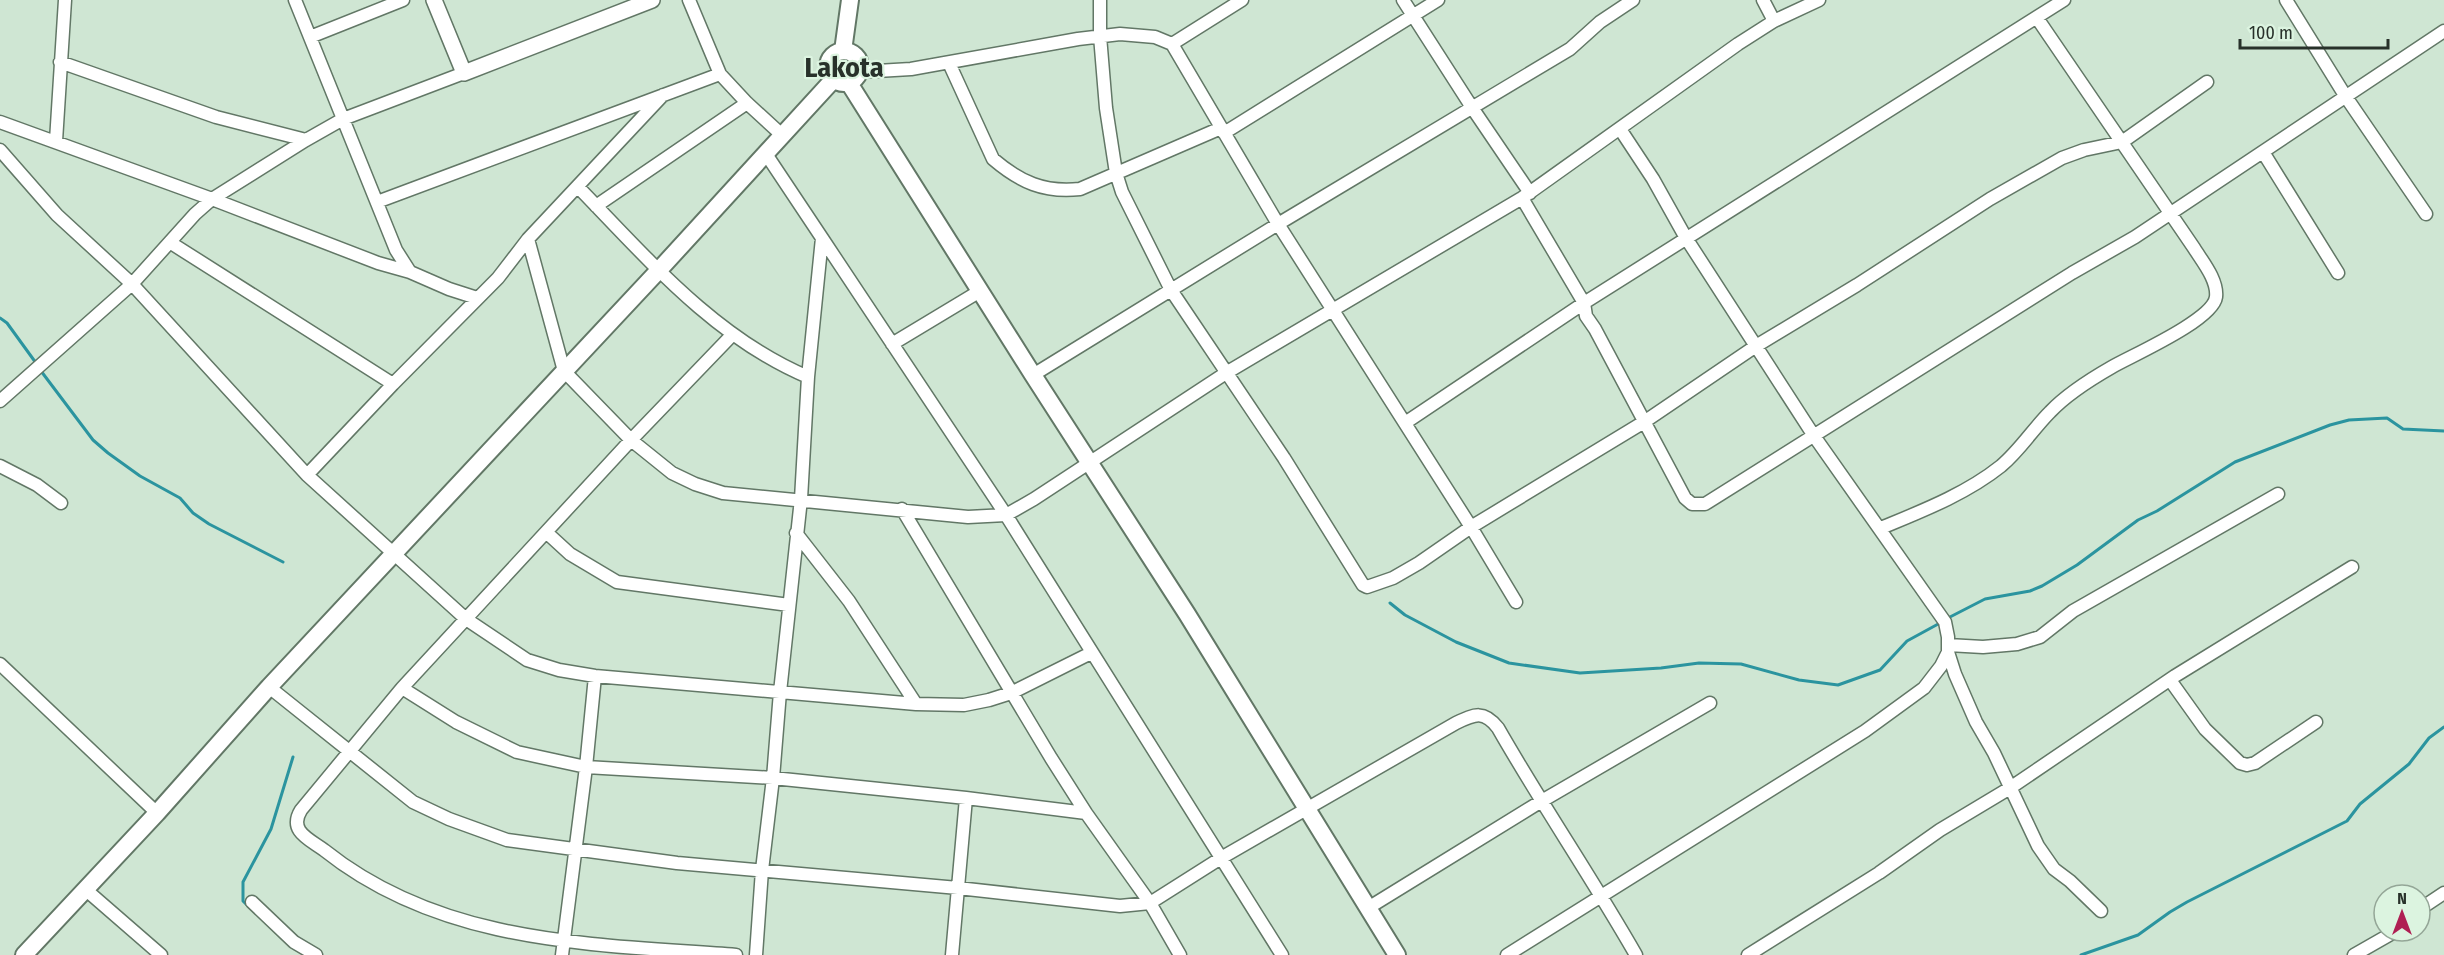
<svg xmlns="http://www.w3.org/2000/svg" width="2444" height="955" font-family="'Fira Sans Condensed',sans-serif">
  <style>
    .lines { fill: none; stroke-linecap: round; stroke-linejoin: round }
    .stream { stroke: #2b949f; stroke-width: 3 }
    .minor-casing { stroke: #627766; stroke-width: 15 }
    .tertiary-casing { stroke: #627766; stroke-width: 18 }
    .secondary-casing { stroke: #627766; stroke-width: 20 }
    .minor { stroke: #fff; stroke-width: 12 }
    .tertiary { stroke: #fff; stroke-width: 15 }
    .secondary { stroke: #fff; stroke-width: 16 }
    .labels { text-anchor: middle; dominant-baseline: central; stroke-width: 4.5; stroke-linejoin: round; paint-order: stroke }
    .town-label { font-size: 28px; font-weight: bold; fill: #28312a; stroke: #dcf4e0 }
  </style>
  <rect width="100%" height="100%" fill="#cfe6d3"/>
  <g class="lines">
    <!-- stream -->
    <path class="stream" d="M0 318 7 323 36 363
      M41 371 93 440 108 453 140 476 180 498 193 513 209 524 283 562
      M1390 603 1405 615 1456 642 1509 663 1580 673 1661 668 1699 663 1741 664 1799 680 1838 685 1880 670 1907 641 1940 623
      M1948 618 1985 599 2030 591 2042 586 2077 565 2138 520 2157 511 2235 462 2330 425 2349 420 2387 418 2403 429 2444 431
      M249 907 243 901V882L271 829 293 757
      M2081 955 2138 935 2170 912 2187 902 2347 821 2360 804 2409 764 2429 738 2444 727"/>
    <!-- minor casing -->
    <g class="minor-casing">
      <path id="minor" d="M295 0 396 250 410 272 449 289 477 298
        M689 0 720 74 747 103 783 136
        M1100 0V36L1106 108 1116 173 1122 192 1171 290 1284 458 1363 585 1367 587 1393 578 1419 563 1471 527 1644 422 1756 346 1857 285 1990 199 2062 158 2084 150 2122 142 2207 82
        M1403 0 1473 109 1530 193
        M1763 0 1774 21
        M2286 0 2346 97 2426 214
        M310 37 403 0
        M1172 44 1242 0
        M60 62 216 117 306 140
        M949 63 993 159C1020 182 1044 193 1080 189L1221 128
        M860 72 911 69 1078 39 1120 34 1155 37 1172 44 1278 224 1471 527 1516 602
        M0 122 212 199 378 263 410 272
        M1620 129 1653 179 1686 238 1814 436 1945 622 1948 637V652L1955 674 1976 722 1994 753 2038 846 2054 869 2070 881 2101 911
        M1224 133 1438 0
        M56 141 65 0
        M0 150 57 215 132 284 307 475 466 619 527 660 559 670 595 676 916 704 964 705 989 700 1011 693 1091 653
        M2263 152 2338 273
        M578 187C647 258 715 338 808 377
        M1522 198 1584 303 1586 316 1595 329 1685 498 1692 504H1705L2072 273 2135 237 2444 31
        M377 202 720 74
        M596 206 747 103
        M822 238 1006 515 1282 955
        M528 239 564 371 631 440 672 473 695 484 723 493 968 517 1006 515 1034 499 1226 373 1522 198 1738 44 1774 21 1819 0
        M171 243 393 384
        M733 334 631 440 402 688 456 722 517 752 586 767 773 778 966 798 1086 813
        M892 344 980 291
        M1033 375 1278 224 1570 49 1600 22 1633 0
        M0 401 132 284 195 214 212 199 306 140 343 119 464 73
        M1405 423 1584 303 2064 0
        M0 466 37 485 61 503
        M307 475 393 384 498 278 528 239 663 95
        M902 509 1051 758 1086 813 1150 903 1180 955
        M1881 528C1922 511 1966 494 2001 466 2020 450 2033 429 2050 412 2067 394 2091 379 2112 367 2133 355 2213 320 2216 297 2218 280 2202 261 2194 248L2037 18
        M546 532 570 554 617 582 789 605
        M796 533 849 601 916 704
        M1948 645 1983 647 2017 644 2040 637 2073 611 2278 494
        M0 664 157 813
        M2170 680 2205 729 2240 763 2247 765 2255 763 2316 722
        M269 687 413 802 449 819 507 840 677 863 958 888 1120 906 1150 903 1221 858 1456 723C1475 714 1484 710 1498 728 1542 805 1592 878 1636 955
        M402 688 301 810C288 831 309 839 324 850 443 945 593 944 736 955
        M85 889 161 955
        M252 902 294 942 316 955
        M1368 908 1540 802 1710 703
        M2420 909 2444 893
        M562 955 586 767 595 676
        M756 955 762 870 773 778 780 692 801 499 808 377 822 238 766 154
        M952 955 966 798
        M1507 955 1865 731 1924 688 1941 666 1948 652
        M1748 955 1879 873 1940 830 2010 788 2175 676 2352 567
        M2354 955 2396 931"/>
    </g>
    <!-- tertiary casing -->
    <g class="tertiary-casing">
      <path id="tertiary" d="M434 0 464 73 652 0"/>
    </g>
    <!-- secondary casing -->
    <g class="secondary-casing">
      <path id="secondary" d="M828 67a16 16 0 1 1 32 0a16 16 0 1 1-32 0Z
        M843 51 850 0
        M849 83 1033 375 1187 614 1397 955
        M24 955 157 813 269 687 659 270 833 80"/>
    </g>
    <!-- minor -->
    <use href="#minor" class="minor"/>
    <!-- tertiary -->
    <use href="#tertiary" class="tertiary"/>
    <!-- secondary -->
    <use href="#secondary" class="secondary"/>
  </g>
  <g class="labels">
    <!-- town labels -->
    <g class="town-label">
      <text x="844" y="67">Lakota</text>
    </g>
  </g>
  <!-- north arrow -->
  <g transform="translate(2402 913)"><circle r="28" fill="#dcf4e0" stroke="#94a697" stroke-width="1.5"/>
  <path d="M0-4.5L10 22L0 15L-10 22Z" fill="#af1f53"/>
  <text y="-9" font-size="16" font-weight="bold" text-anchor="middle" fill="#28312a">N</text>
  </g>
  <!-- scale -->
  <path d="M2240 39v9h148v-9" fill="none" stroke="#28312a" stroke-width="3"/>
  <text x="2249" y="39" font-size="18" fill="#28312a" stroke="#dcf4e0" stroke-width="4.5" paint-order="stroke">100 m</text>
</svg>
